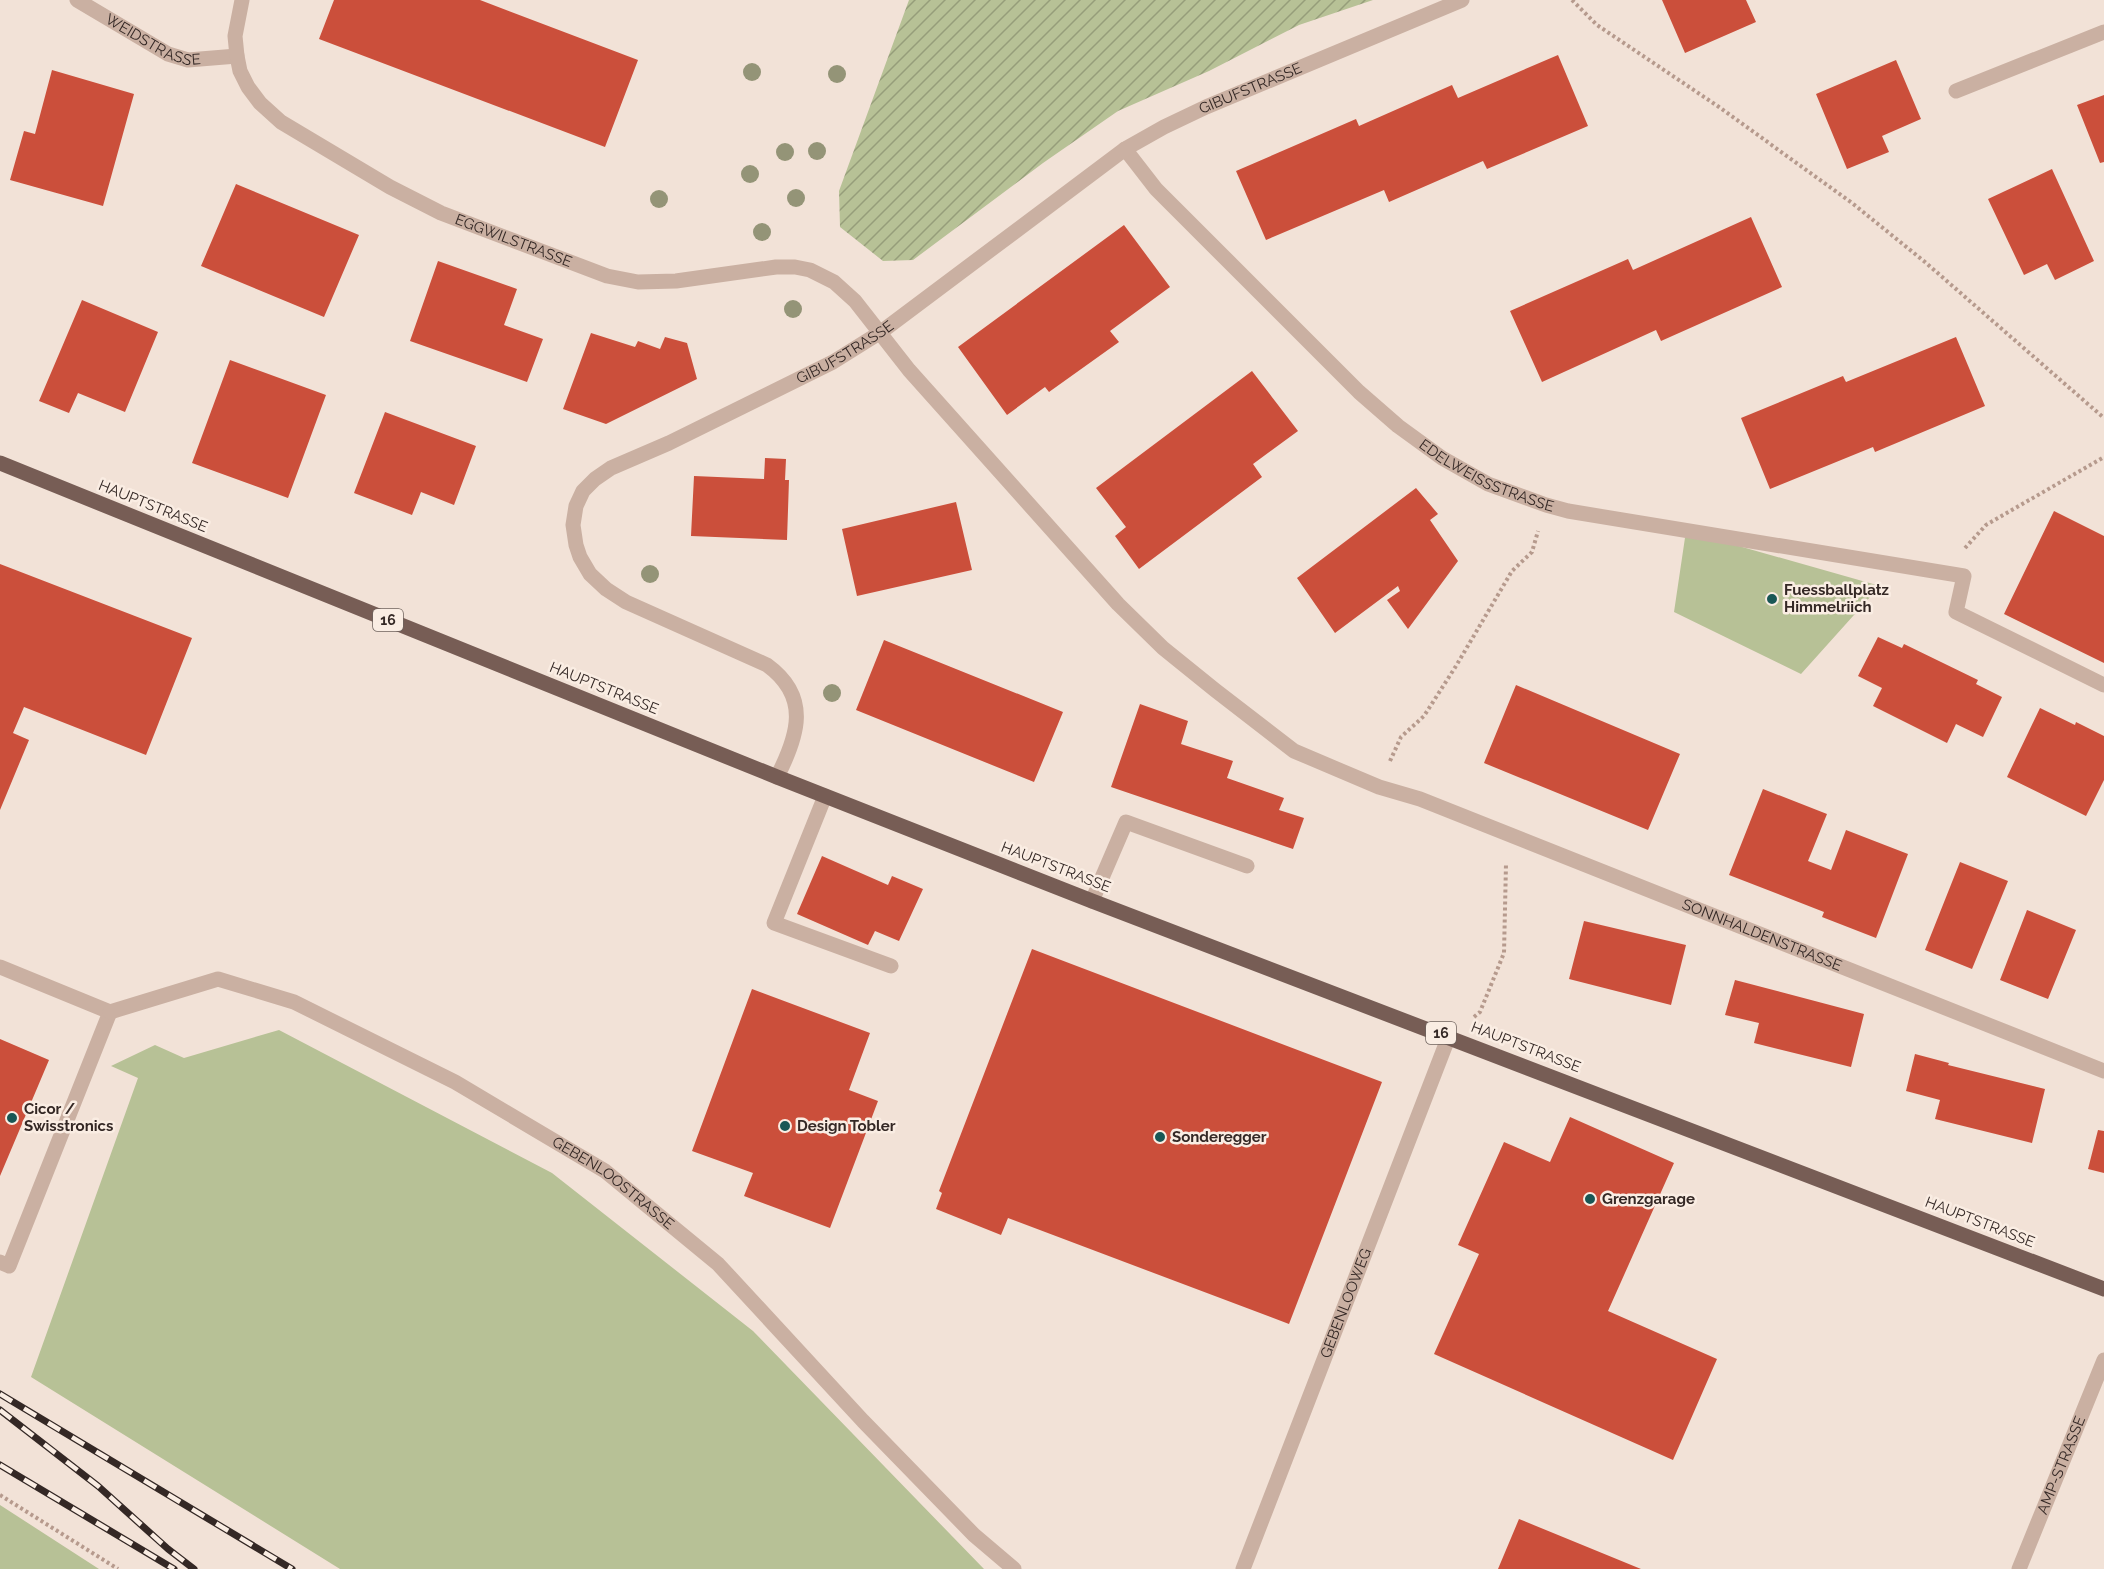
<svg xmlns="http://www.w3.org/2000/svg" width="2104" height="1569" font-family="Raleway,sans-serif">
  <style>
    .grass { fill: #b7c196 }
    .garden { fill: url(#garden-furrows) }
    .building { fill: #cb4f3b }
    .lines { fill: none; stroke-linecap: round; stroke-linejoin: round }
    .path { stroke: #b69a8d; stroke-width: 4; stroke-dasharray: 3 3; stroke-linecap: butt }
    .minor { stroke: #cab0a2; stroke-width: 15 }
    .major { stroke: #775d55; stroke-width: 15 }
    .rail-casing { stroke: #342825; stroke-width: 7 }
    .rail { stroke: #faede3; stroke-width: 4.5; stroke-dasharray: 14; stroke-linecap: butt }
    .tree { fill: #949477 }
    .poi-dot { fill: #195755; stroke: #faede3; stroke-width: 2 }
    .labels { text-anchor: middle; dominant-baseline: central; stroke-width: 5; stroke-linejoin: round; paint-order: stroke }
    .shield { fill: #faede3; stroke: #6f635e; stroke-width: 1.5 }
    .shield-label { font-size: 14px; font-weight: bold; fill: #342825 }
    .street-label { font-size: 15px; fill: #342825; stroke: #faede3 }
    .poi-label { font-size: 15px; font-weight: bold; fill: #342825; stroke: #faede3; text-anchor: start }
  </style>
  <defs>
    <pattern id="garden-furrows" width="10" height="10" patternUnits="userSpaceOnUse" patternTransform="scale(1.5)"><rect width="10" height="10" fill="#b7c196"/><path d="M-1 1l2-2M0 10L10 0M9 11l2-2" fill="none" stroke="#969d7a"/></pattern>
  </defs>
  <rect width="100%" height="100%" fill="#f2e2d7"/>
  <!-- grass -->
  <path class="grass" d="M1686 531 1880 586 1801 674 1674 612Z
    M279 1030 552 1173 753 1331 984 1569H340L31 1377 138 1078 111 1066 155 1045 184 1058Z
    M0 1505 99 1569H0Z"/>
  <!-- garden -->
  <path class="garden" d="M909 0H1373L1299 25 1209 71 1118 111 1043 163 913 260 883 261 840 227 839 191Z"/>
  <!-- building -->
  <path class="building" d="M334 0H480L638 60 605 147 319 39Z
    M1662 0H1746L1756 22 1685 53Z
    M1558 55 1588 126 1487 169 1483 161 1389 202 1384 190 1266 240 1236 171 1356 119 1359 126 1452 85 1458 98Z
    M1896 60 1921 119 1882 136 1889 152 1847 169 1816 94Z
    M52 70 134 94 103 206 10 180 24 131 35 134Z
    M2104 95V162L2100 163 2077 105Z
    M2052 169 2094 261 2055 280 2047 264 2024 275 1988 199Z
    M236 184 359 235 324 317 201 266Z
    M1751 217 1782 287 1661 341 1656 330 1542 382 1510 311 1628 259 1633 270Z
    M1124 225 1170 287 1110 331 1119 342 1049 392 1045 387 1007 415 958 347Z
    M438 261 517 289 504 325 543 339 527 382 410 341Z
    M82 300 158 332 125 412 78 393 69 413 39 401Z
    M591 333 635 347 638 341 660 349 665 337 687 343 697 379 606 424 563 409Z
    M1956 337 1985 406 1875 452 1873 447 1770 489 1741 418 1843 376 1846 382Z
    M230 360 326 395 288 498 192 463Z
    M1252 371 1298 431 1253 464 1262 477 1139 569 1115 536 1126 527 1096 488Z
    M385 412 476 446 454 505 421 492 412 515 354 493Z
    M765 458 786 459 785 480H789L787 540 691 536 694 476 764 479Z
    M1416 488 1438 514 1430 520 1458 561 1408 629 1387 600 1400 591 1398 586 1335 633 1297 578Z
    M956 502 972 570 857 596 842 529Z
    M2054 511 2104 536V663L2004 614Z
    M0 564 192 638 146 755 24 707 13 733 29 740 0 810Z
    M1878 637 1902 648 1904 644 1978 680 1976 684 2002 697 1983 737 1956 724 1947 743 1873 706 1882 688 1858 676Z
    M884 640 1063 712 1034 782 856 710Z
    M1516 685 1680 754 1648 830 1484 763Z
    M1140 704 1188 721 1181 744 1233 761 1227 778 1284 798 1279 810 1304 818 1293 849 1111 787Z
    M2040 708 2075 725 2076 722 2104 736V780L2086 816 2007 777Z
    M1763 789 1827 814 1808 861 1831 870 1846 830 1908 854 1876 938 1822 917 1824 912 1729 875Z
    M822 856 888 885 892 876 923 889 899 941 875 931 868 945 797 914Z
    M1960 862 2008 881 1972 969 1925 950Z
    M2027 910 2076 930 2048 999 2000 980Z
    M1584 921 1686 945 1671 1005 1569 979Z
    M1032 949 1382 1082 1289 1324 1008 1218 1001 1235 936 1209 942 1193 939 1191Z
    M1735 980 1864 1014 1851 1067 1754 1043 1759 1023 1725 1015Z
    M752 989 870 1033 849 1090 878 1101 830 1228 744 1196 753 1173 692 1151Z
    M0 1039 49 1060 0 1176Z
    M1915 1054 1949 1063 1948 1065 2045 1089 2032 1143 1935 1119 1940 1100 1906 1091Z
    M1570 1117 1674 1163 1608 1311 1717 1359 1673 1460 1434 1354 1479 1254 1458 1245 1504 1142 1550 1162Z
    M2098 1130 2104 1131V1173L2088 1169Z
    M1519 1519 1641 1569H1498Z"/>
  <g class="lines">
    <!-- path -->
    <path class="path" d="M1572 0 1597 25 1719 107 1852 203 1925 262 2104 418
      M1965 548 1986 525 2104 457
      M1390 761 1401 737 1424 716 1456 666 1512 571 1532 552 1538 531
      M1474 1017 1480 1012 1504 953 1506 864
      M0 1495 118 1569"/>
    <!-- minor -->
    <g class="minor">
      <path id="s1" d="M77 0 168 54 188 60 237 56"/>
      <path id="s2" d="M242 0 235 36 237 56 240 71 248 87 260 103 281 122 390 187 441 213 607 276 638 282 676 281 776 267H795L810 270 834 282 855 301 909 370 1118 604 1163 648 1215 690 1294 751 1379 787 1420 799 2104 1071"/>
      <path d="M1956 91 2104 32"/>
      <path id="s3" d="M1125 149 1156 189 1359 392 1398 426 1442 458 1488 484 1546 505 1568 511 1964 576 1956 612 2104 685"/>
      <path id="s4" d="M777 777C798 736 811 697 767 665L626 602 606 589 590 574 580 557 576 545 573 525 576 506 583 491 595 479 611 468 669 443 833 362 881 332 1125 149 1164 127 1206 107 1462 0"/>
      <path d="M825 796 774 923 891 966"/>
      <path d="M1092 901 1126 822 1247 866"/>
      <path d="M0 967 110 1012 9 1266 0 1262"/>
      <path id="s5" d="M110 1012 218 979 294 1002 455 1082 605 1171 718 1264 863 1421 974 1535 1014 1569"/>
      <path id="s6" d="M1243 1569 1449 1036"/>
      <path id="s7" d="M2019 1569 2104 1360"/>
    </g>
    <!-- major -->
    <path class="major" d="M0 463 777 777 1092 901 2104 1289"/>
    <!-- rail casing -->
    <g class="rail-casing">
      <path id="rail" d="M0 1394 292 1569
        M0 1410 98 1486 168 1549 194 1569
        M0 1465 174 1569"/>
    </g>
    <!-- rail -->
    <use href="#rail" class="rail"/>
  </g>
  <!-- trees -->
  <g class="tree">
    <circle cx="752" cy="72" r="9"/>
    <circle cx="837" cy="74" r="9"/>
    <circle cx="817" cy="151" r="9"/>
    <circle cx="785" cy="152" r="9"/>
    <circle cx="750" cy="174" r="9"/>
    <circle cx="796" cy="198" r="9"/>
    <circle cx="659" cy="199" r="9"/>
    <circle cx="762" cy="232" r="9"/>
    <circle cx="793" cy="309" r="9"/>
    <circle cx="650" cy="574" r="9"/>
    <circle cx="832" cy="693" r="9"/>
  </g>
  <!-- markers -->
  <g class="poi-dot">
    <circle cx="1772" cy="599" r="6"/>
    <circle cx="12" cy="1118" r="6"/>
    <circle cx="785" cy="1126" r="6"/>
    <circle cx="1160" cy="1137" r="6"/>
    <circle cx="1590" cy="1199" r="6"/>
  </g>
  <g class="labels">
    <!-- shield labels -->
    <g class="shield">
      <rect x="373" y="609" width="30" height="22" rx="4.5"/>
      <rect x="1426" y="1022" width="30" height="22" rx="4.5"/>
    </g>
    <g class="shield-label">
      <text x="388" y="620">16</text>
      <text x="1441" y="1033">16</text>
    </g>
    <!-- street labels -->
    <g class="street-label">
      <text stroke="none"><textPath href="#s1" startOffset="87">WEIDSTRASSE</textPath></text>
      <text stroke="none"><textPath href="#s4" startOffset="1198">GIBUFSTRASSE</textPath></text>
      <text stroke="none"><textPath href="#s2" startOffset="400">EGGWILSTRASSE</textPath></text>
      <text stroke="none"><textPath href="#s4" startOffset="712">GIBUFSTRASSE</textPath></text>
      <text stroke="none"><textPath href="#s3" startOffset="492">EDELWEISSSTRASSE</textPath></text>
      <text transform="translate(153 506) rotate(22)">HAUPTSTRASSE</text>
      <text transform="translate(604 688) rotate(22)">HAUPTSTRASSE</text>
      <text transform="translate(1056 867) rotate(21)">HAUPTSTRASSE</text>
      <text stroke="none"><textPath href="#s2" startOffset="1894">SONNHALDENSTRASSE</textPath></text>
      <text transform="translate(1526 1047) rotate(21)">HAUPTSTRASSE</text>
      <text stroke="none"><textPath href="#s5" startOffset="560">GEBENLOOSTRASSE</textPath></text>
      <text transform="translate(1980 1222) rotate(21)">HAUPTSTRASSE</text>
      <text stroke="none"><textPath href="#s6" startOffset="285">GEBENLOOWEG</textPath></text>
      <text stroke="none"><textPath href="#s7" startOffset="112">AMP-STRASSE</textPath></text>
    </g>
    <!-- poi labels -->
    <g class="poi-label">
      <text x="1784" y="590">Fuessballplatz<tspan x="1784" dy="17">Himmelriich</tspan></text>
      <text x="24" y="1109">Cicor /<tspan x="24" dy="17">Swisstronics</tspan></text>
      <text x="797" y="1126">Design Tobler</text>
      <text x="1172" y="1137">Sonderegger</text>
      <text x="1602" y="1199">Grenzgarage</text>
    </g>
  </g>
</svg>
